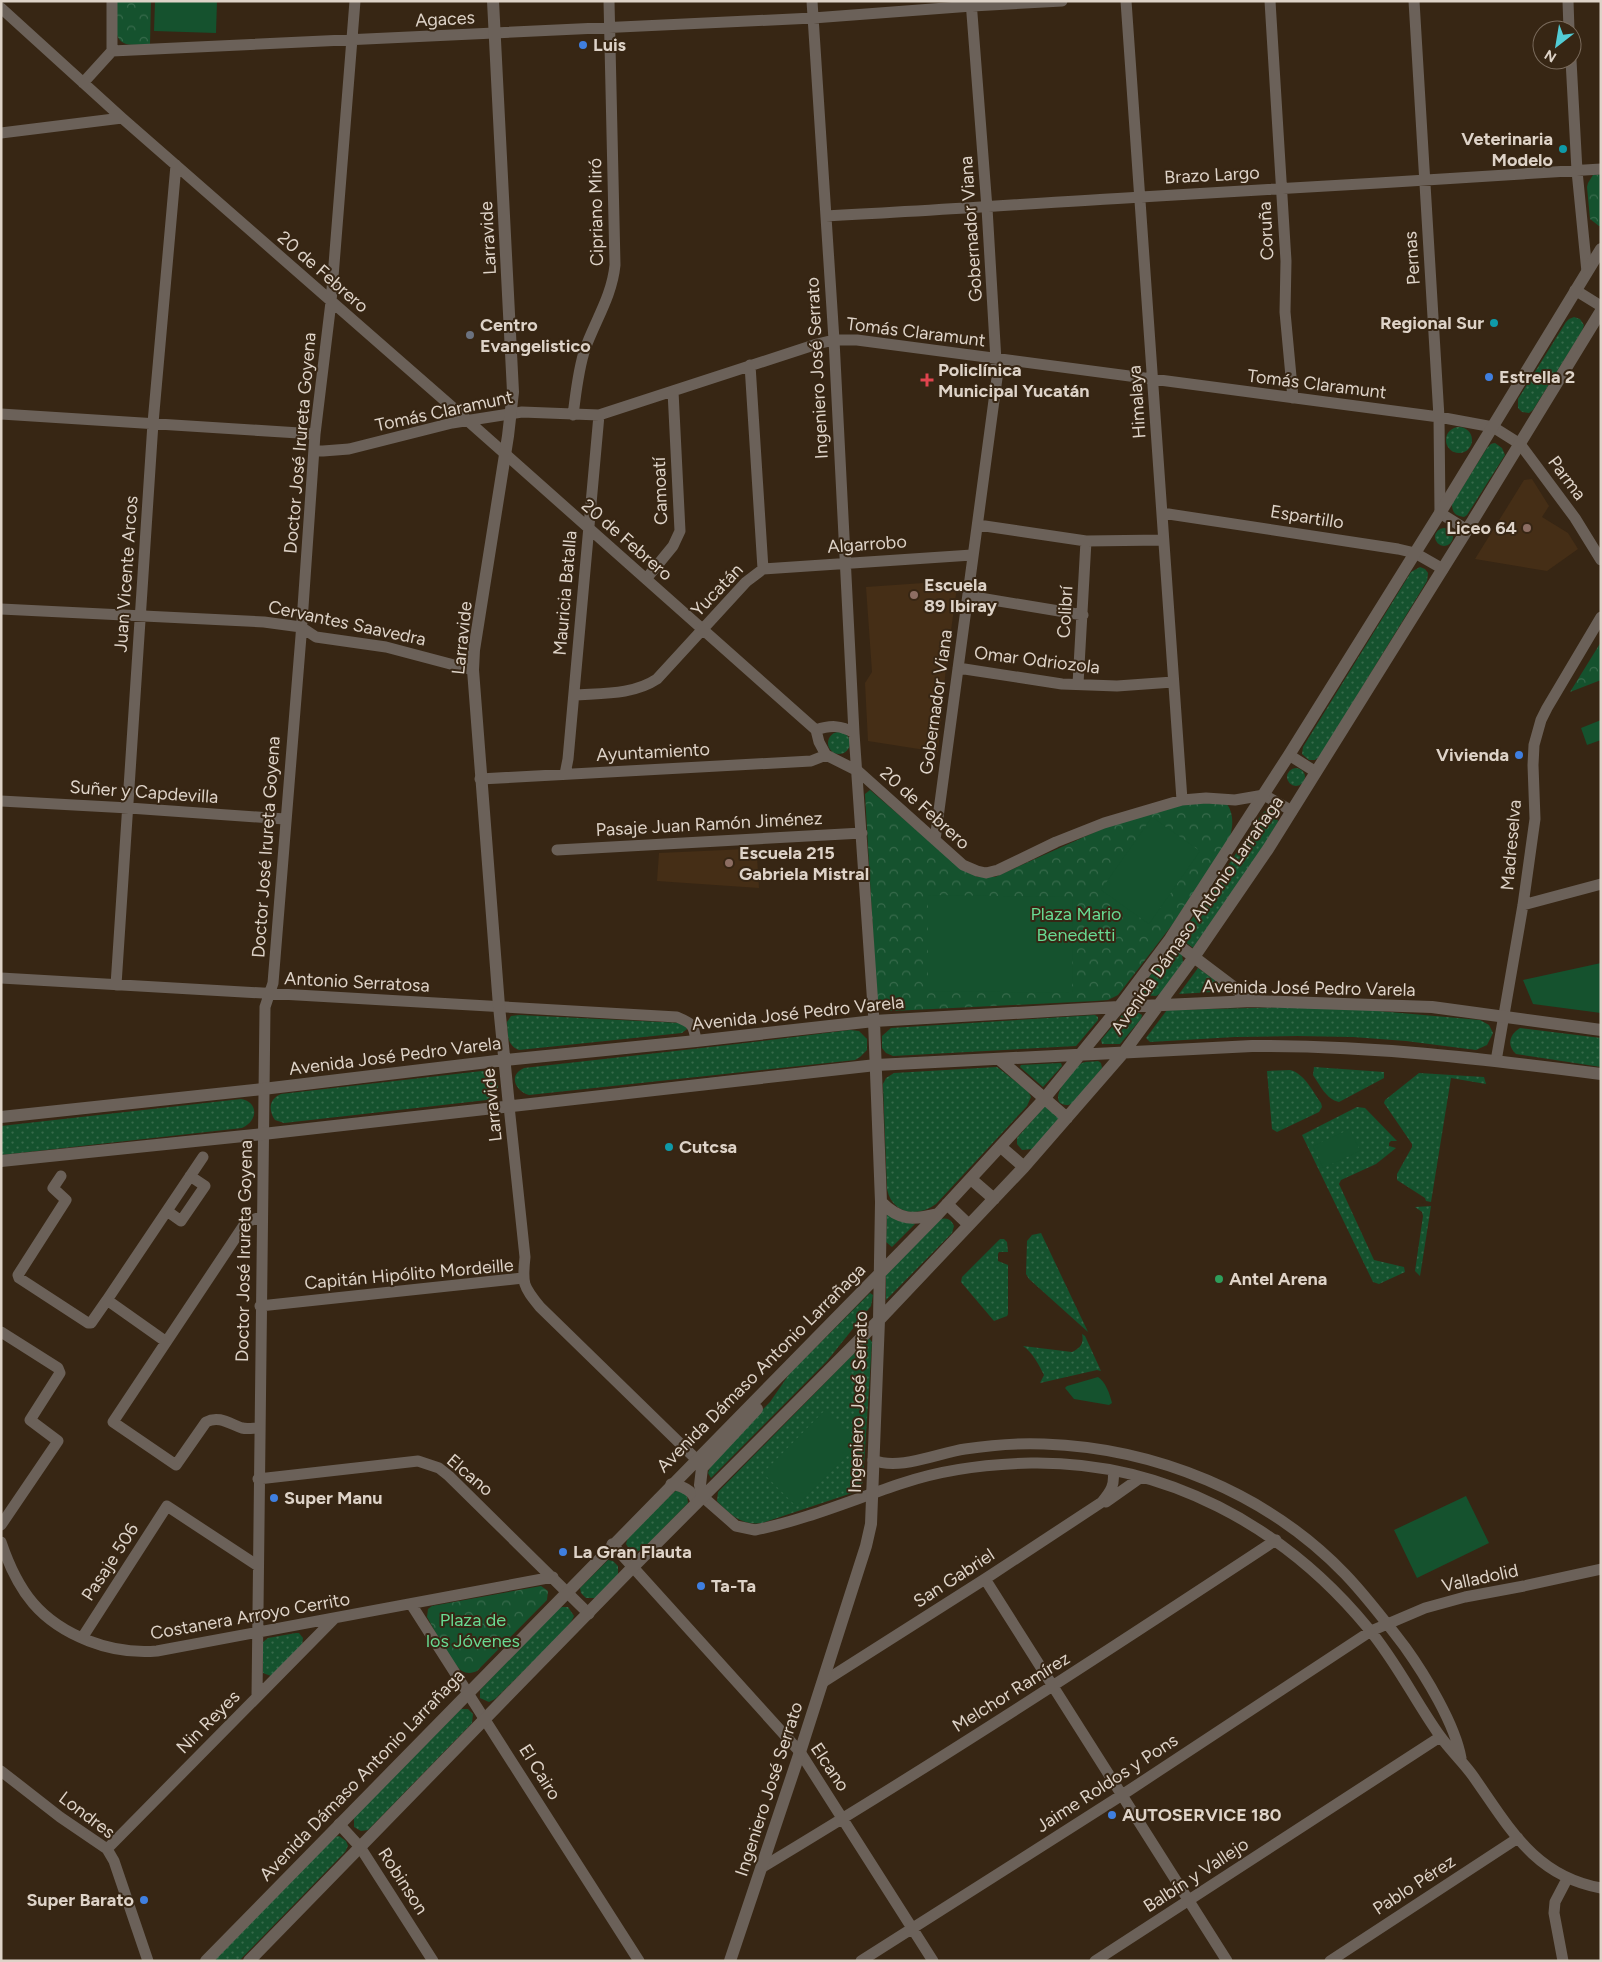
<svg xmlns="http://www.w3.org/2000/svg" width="1602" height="1962" font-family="Figtree,sans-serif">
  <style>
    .built { fill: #452e16 }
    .grass { fill: url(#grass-dots) }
    .park { fill: url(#park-crowns) }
    .pitch { fill: #15522e }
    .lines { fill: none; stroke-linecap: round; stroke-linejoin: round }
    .minor { stroke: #6b6159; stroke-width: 11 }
    .tertiary { stroke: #6b6159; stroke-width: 12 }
    .shop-dot { fill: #3f7fe0; stroke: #372614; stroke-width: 2 }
    .culture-dot { fill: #0f9aa8; stroke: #372614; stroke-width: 2 }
    .worship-dot { fill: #6b7280; stroke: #372614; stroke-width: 2 }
    .health-dot { fill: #e0444e; stroke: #372614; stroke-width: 2 }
    .education-dot { fill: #8d6e63; stroke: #372614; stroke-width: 2 }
    .leisure-dot { fill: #2e9e5b; stroke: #372614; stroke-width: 2 }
    .labels { text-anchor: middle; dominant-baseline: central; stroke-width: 4; stroke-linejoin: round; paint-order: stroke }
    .street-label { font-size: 18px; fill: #ded3c8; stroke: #372614 }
    .poi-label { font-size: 18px; font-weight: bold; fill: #ded3c8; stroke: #372614; text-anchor: start }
    .park-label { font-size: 18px; fill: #68da92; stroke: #372614 }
  </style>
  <defs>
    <pattern id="grass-dots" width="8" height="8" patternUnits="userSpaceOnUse" patternTransform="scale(1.25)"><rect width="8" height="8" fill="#15522e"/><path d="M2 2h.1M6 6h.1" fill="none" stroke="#376a4b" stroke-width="1.8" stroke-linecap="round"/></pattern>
    <pattern id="park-crowns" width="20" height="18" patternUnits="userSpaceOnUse" patternTransform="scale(1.25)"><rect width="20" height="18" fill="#15522e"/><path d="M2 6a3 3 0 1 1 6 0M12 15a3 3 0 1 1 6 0" fill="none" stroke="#376a4b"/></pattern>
  </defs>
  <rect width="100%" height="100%" fill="#372614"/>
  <!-- built -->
  <path class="built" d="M1532 479 1549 506 1542 517 1568 533 1578 549 1547 571 1475 559 1524 480Z
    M952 581 957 587 946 667 938 752 868 741 865 683 872 672 866 587Z
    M747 849 748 857H757L759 888 657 881 659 853Z"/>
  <!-- grass -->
  <path class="grass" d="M1574 317 1580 319 1584 325 1582 331 1533 410 1529 413 1522 412 1518 408V399L1566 322 1569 319Z
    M1446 440a13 13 0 1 1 26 0a13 13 0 1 1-26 0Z
    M1495 443 1502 448 1505 455 1467 515 1464 517C1456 516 1452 513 1452 504L1487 448 1491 444Z
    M1435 537a9 9 0 1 1 18 0a9 9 0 1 1-18 0Z
    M1420 567 1425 569 1428 573 1427 581 1320 756 1315 760H1309L1302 754 1303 747 1411 572Z
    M828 743a11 11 0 1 1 22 0a11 11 0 1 1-22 0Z
    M1287 777a9 9 0 1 1 18 0a9 9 0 1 1-18 0Z
    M1271 810 1277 815 1278 822 1259 853 1193 948 1192 947 1181 939 1180 935 1207 898 1261 815 1265 811Z
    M1169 951H1176L1182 954 1183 962 1161 993 1156 996 1142 995 1140 989Z
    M1198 968 1229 990V991L1179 994Z
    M1291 1007 1367 1010 1480 1020 1489 1025 1493 1033 1487 1045 1476 1050 1406 1041 1353 1037 1297 1036 1235 1037 1150 1042 1146 1038 1167 1010Z
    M1139 1013 1142 1015 1141 1019 1120 1044H1102L1101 1040 1122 1015Z
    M519 1015 681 1023 686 1026 687 1029 682 1033 519 1050C506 1045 508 1033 507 1022L511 1016Z
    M1095 1015 1098 1017V1020L1076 1046 893 1056 886 1053 882 1048V1036L891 1028Z
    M1520 1028 1601 1038V1067L1516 1054C1506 1045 1510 1034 1520 1028Z
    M850 1030 859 1031 867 1039V1050L860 1057 855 1060 529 1095C515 1091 508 1075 524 1068L737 1044Z
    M1098 1061 1101 1063 1102 1068 1073 1103C1070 1105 1066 1106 1062 1104 1048 1098 1075 1067 1082 1063 1086 1061 1093 1062 1098 1061Z
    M1061 1063 1062 1066 1043 1087 1020 1067 1021 1065Z
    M997 1067 1028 1091 1031 1097 1027 1106 936 1204C917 1218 892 1214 887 1189L883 1084 886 1078 894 1073Z
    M1314 1067 1384 1072V1078L1339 1102C1326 1099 1320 1085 1313 1075Z
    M1290 1070C1304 1073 1313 1092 1321 1103L1322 1107 1319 1112 1277 1132 1272 1129 1267 1071Z
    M482 1071C501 1072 504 1093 487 1100L284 1123 275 1120C268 1110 269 1099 281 1094Z
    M1419 1073 1484 1077 1486 1084 1451 1078 1431 1202 1426 1201 1425 1198 1397 1180V1174L1412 1147V1144L1384 1103 1385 1100Z
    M241 1099C259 1102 258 1121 242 1128L1 1155V1126Z
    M1044 1107H1046L1059 1118 1033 1149 1022 1150 1017 1144V1138Z
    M1357 1107 1365 1108 1397 1141H1391L1389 1143V1146L1396 1148 1376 1164 1341 1180 1339 1184 1374 1260 1404 1267 1405 1272 1379 1284 1373 1282 1302 1135Z
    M1431 1206 1421 1270 1420 1276 1415 1271 1423 1216 1422 1212 1415 1207Z
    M887 1214 915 1224 892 1247 886 1242Z
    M941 1219C947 1217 952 1220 954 1226L952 1233 886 1300V1274Z
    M1041 1233 1088 1332 1029 1279 1026 1274 1027 1241 1032 1235Z
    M1000 1239H1004L1007 1242 1008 1252H999L998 1254V1261L1008 1265V1314L1007 1316 994 1321 961 1282 962 1277Z
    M870 1293 873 1295 871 1306 827 1361 711 1478 708 1473 713 1460 770 1402 790 1373Z
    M1082 1334 1085 1336 1101 1371 1097 1370 1040 1383 1044 1375C1039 1365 1033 1353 1023 1346L1072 1352C1081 1348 1084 1343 1082 1334Z
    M869 1338 872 1342 863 1481 860 1489 852 1493 762 1523C743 1526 730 1515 717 1501L718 1492Z
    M678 1490 687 1495 688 1503 643 1549 636 1552 630 1550 626 1544 628 1537 674 1492Z
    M608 1560 613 1561 618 1566V1575L595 1598H586L581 1593 580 1588Z
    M562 1607H568L574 1616 571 1622 559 1636 495 1699 489 1702 480 1698V1690L558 1609Z
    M296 1633H299L303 1638 302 1646 271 1676 263 1673V1642L268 1638Z
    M461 1709H468L473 1714 472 1723 368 1830 361 1831 354 1827V1817Z
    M339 1836 346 1841 348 1846 345 1852 239 1961H211L334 1837Z"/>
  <!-- park -->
  <path class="park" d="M117 1H151L150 44C138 44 122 49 117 35Z
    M1601 174V226H1599L1590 219 1587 187 1588 183 1593 175Z
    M1601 642V680L1570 692Z
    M870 790 963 870 978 877H995L1113 824 1182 805 1201 803 1227 804C1234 814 1233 826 1230 837L1172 925 1118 995 1108 1000 1095 1001 892 1011 883 1009 877 1002 865 794Z
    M541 1586 548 1591 547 1600 477 1671C473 1673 467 1674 462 1671 453 1665 434 1629 427 1617L428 1609 432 1606Z"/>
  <!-- pitch -->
  <path class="pitch" d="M155 1H217L216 33 154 31Z
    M1601 720V740L1587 745 1581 728Z
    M1152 817 1200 851 1149 924 1101 890Z
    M928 895 1073 897 1072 993 928 991Z
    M1601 963V1013L1533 1004 1523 980Z
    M1350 1129 1360 1151 1323 1168 1313 1146Z
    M1098 1377C1105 1381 1110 1394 1112 1403L1109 1405 1074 1399 1065 1388 1067 1386Z
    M826 1409 860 1443 796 1506 763 1473Z
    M1466 1496 1489 1543 1417 1578 1394 1530Z"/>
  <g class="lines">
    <!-- minor -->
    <path class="minor" d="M112 1V51
      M812 1 834 340 854 733 874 1021
      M1126 1 1182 800
      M1270 1 1286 261 1285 312 1293 398
      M1414 1 1439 417 1440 513 1467 530
      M1568 1 1569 30
      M1 8 122 118 467 420 816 730 819 742 826 755 858 771 963 865 977 871 986 873 998 870 1056 842 1104 823 1182 800 1206 798 1235 800 1264 795 1292 811
      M1571 60 1577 171 1587 272
      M83 83 112 51 813 18 972 6 1062 1
      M1 133 122 118
      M826 216C931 211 1036 203 1141 197 1294 188 1448 179 1601 169
      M1575 290 1601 306
      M750 365 763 569
      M1 414 315 434
      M573 415C576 393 578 370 585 349 595 321 612 296 615 265L609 1
      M314 450 323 451 349 449 452 423 522 412 599 415 817 344 834 340H857L1439 417 1493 427 1520 444 1575 518 1601 560
      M1162 513 1398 549 1415 553 1443 569
      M978 525 1086 541 1163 540
      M763 569 972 555
      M646 579 673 546 680 531 673 391
      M968 596 1083 615
      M1 609 264 622 301 627 316 637 386 647 473 670
      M958 668 1062 684 1117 686 1173 682
      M1078 684 1086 541
      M574 695C602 693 633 695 657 679L746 582 763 569
      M816 730C830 725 841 725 854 733
      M1289 755 1316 772
      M565 774 568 759 599 415
      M480 779 811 761 826 755
      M1 801 129 808 285 819
      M935 840 997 378 987 208 971 1
      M557 850 862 833
      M1523 905 1601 884
      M1 978 677 1017C692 1023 694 1025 696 1041
      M116 985 153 423 176 165
      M1496 1061 1523 905 1535 819 1533 765 1534 745 1541 720 1547 708 1601 617
      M509 1106 525 1257C522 1284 523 1286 540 1307L696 1459
      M61 1176 53 1188 66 1200 18 1275 19 1278 88 1323H91L107 1300 165 1341
      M167 1211 181 1221 205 1186 190 1176
      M107 1300 203 1157
      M260 1306 523 1278
      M1 1332 58 1368 60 1373 30 1420 58 1441 1 1525
      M259 1428C254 1428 247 1429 242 1428 230 1424 219 1415 206 1422L176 1465 113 1422 246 1222 261 1217
      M873 1460C899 1471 938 1453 965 1449 991 1445 1019 1443 1044 1444 1156 1448 1267 1493 1345 1574 1367 1597 1386 1622 1405 1647 1425 1675 1455 1724 1461 1758
      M258 1479 418 1461 439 1468 449 1476 589 1614
      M671 1484C683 1486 695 1491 696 1504
      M703 1497 736 1526 755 1530C806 1520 854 1499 903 1483 944 1469 988 1464 1031 1463 1165 1461 1284 1526 1368 1628 1396 1661 1415 1701 1440 1736 1450 1750 1463 1762 1473 1776 1509 1827 1534 1876 1601 1888
      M1106 1502 1140 1478
      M1 1542C18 1592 40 1622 89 1641 112 1650 133 1653 157 1651L553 1577
      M612 1544 800 1752 933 1961
      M985 1579 1227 1961
      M411 1604 639 1961
      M82 1638 167 1506 258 1566
      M823 1682 985 1579 1102 1502C1111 1491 1115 1485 1113 1471
      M257 1697 265 1007 273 983 301 636 315 434 331 302 355 1
      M1 1771 60 1817 107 1849 114 1861 148 1961
      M339 1824 360 1847 433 1961
      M107 1849 334 1619
      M761 1868C936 1763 1106 1652 1276 1540
      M861 1961 1122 1795 1371 1631 1425 1608 1465 1597 1524 1586 1601 1569
      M1095 1961 1440 1737
      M1330 1961 1518 1838
      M1563 1961 1554 1913 1555 1902 1567 1879"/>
    <!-- tertiary -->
    <path class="tertiary" d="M493 1 513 392 508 436 474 650 473 670 499 1006 509 1106
      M1170 939 1252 1001
      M999 1059 1067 1118
      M1 1117 263 1089 505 1060 696 1041 874 1021 1119 1007 1252 1001 1432 1007 1601 1030
      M1001 1147 1024 1167
      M1 1161 263 1134 876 1065 1252 1046C1372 1045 1483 1059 1601 1074
      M971 1179 994 1199
      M881 1202C900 1221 913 1220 938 1214
      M947 1204 969 1225
      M703 1497 700 1485 702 1468 757 1409
      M206 1961 938 1214 1044 1099 1119 1007 1170 939 1289 755 1440 513 1601 249
      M249 1961 633 1567 879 1320 1024 1167 1124 1052 1194 957 1268 849 1467 530 1601 311
      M730 1961 800 1752 866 1546 871 1524 879 1320 881 1202 874 1021"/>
  </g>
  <!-- markers -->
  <g class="shop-dot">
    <circle cx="583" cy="45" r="5"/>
    <circle cx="1489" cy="377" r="5"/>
    <circle cx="1519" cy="755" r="5"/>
    <circle cx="274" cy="1498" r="5"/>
    <circle cx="563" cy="1552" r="5"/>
    <circle cx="701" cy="1586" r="5"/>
    <circle cx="1112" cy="1815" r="5"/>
    <circle cx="144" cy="1900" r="5"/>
  </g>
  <g class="culture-dot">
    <circle cx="1563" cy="149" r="5"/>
    <circle cx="1494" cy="323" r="5"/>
    <circle cx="669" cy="1147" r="5"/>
  </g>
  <circle class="worship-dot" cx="470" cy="335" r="5"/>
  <path class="health-dot" d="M924.5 372.5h5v5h5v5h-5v5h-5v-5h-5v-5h5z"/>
  <g class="education-dot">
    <circle cx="1527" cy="528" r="5"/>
    <circle cx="914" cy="595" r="5"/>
    <circle cx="729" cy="863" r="5"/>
  </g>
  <circle class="leisure-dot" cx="1219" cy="1279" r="5"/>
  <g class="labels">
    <!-- street labels -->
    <g class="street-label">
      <text transform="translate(445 19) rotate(-3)">Agaces</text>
      <text transform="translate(1212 175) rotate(-3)">Brazo Largo</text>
      <text transform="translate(596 212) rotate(-91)">Cipriano Miró</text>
      <text transform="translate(971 229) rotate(-94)">Gobernador Viana</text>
      <text transform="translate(1266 231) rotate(-93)">Coruña</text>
      <text transform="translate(488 238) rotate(-93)">Larravide</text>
      <text transform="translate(1412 258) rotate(-94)">Pernas</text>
      <text transform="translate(323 272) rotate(41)">20 de Febrero</text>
      <text transform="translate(916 332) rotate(7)">Tomás Claramunt</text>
      <text transform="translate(817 368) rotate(-93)">Ingeniero José Serrato</text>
      <text transform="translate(1317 384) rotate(7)">Tomás Claramunt</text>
      <text transform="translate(1137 402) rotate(-94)">Himalaya</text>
      <text transform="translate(444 411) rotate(-12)">Tomás Claramunt</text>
      <text transform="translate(300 443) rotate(-85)">Doctor José Irureta Goyena</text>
      <text transform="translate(1567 478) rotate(53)">Parma</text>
      <text transform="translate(660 491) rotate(-92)">Camoatí</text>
      <text transform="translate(1307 517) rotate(9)">Espartillo</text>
      <text transform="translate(627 540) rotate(41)">20 de Febrero</text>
      <text transform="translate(867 544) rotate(-4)">Algarrobo</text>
      <text transform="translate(126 574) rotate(-86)">Juan Vicente Arcos</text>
      <text transform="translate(717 590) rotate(-46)">Yucatán</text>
      <text transform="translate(565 593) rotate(-85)">Mauricia Batalla</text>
      <text transform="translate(1065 612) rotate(-87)">Colibrí</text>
      <text transform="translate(347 623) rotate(12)">Cervantes Saavedra</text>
      <text transform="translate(462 638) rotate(-84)">Larravide</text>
      <text transform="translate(1037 660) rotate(7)">Omar Odriozola</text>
      <text transform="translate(936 702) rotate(-82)">Gobernador Viana</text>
      <text transform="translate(653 752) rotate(-3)">Ayuntamiento</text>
      <text transform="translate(144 792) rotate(4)">Suñer y Capdevilla</text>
      <text transform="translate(925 808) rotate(42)">20 de Febrero</text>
      <text transform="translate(709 824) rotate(-3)">Pasaje Juan Ramón Jiménez</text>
      <text transform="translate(1511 845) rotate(-85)">Madreselva</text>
      <text transform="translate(266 847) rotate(-86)">Doctor José Irureta Goyena</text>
      <text transform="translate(1197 915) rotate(-55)">Avenida Dámaso Antonio Larrañaga</text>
      <text transform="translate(357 982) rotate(3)">Antonio Serratosa</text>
      <text transform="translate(1309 988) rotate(1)">Avenida José Pedro Varela</text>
      <text transform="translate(798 1013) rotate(-6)">Avenida José Pedro Varela</text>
      <text transform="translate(395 1056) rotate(-7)">Avenida José Pedro Varela</text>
      <text transform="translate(492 1105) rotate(-96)">Larravide</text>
      <text transform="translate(244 1251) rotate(-89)">Doctor José Irureta Goyena</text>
      <text transform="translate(409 1274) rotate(-5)">Capitán Hipólito Mordeille</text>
      <text transform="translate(761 1368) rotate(-45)">Avenida Dámaso Antonio Larrañaga</text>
      <text transform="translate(858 1402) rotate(-88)">Ingeniero José Serrato</text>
      <text transform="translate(470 1475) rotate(40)">Elcano</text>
      <text transform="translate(110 1562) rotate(-57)">Pasaje 506</text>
      <text transform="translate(954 1578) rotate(-33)">San Gabriel</text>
      <text transform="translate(1480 1578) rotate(-12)">Valladolid</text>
      <text transform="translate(250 1616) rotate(-10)">Costanera Arroyo Cerrito</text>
      <text transform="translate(1011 1692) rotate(-32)">Melchor Ramírez</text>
      <text transform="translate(208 1722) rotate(-45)">Nin Reyes</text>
      <text transform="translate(830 1767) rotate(56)">Elcano</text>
      <text transform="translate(540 1772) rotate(58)">El Cairo</text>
      <text transform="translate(362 1775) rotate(-46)">Avenida Dámaso Antonio Larrañaga</text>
      <text transform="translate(1107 1783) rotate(-33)">Jaime Roldos y Pons</text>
      <text transform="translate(769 1789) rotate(-72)">Ingeniero José Serrato</text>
      <text transform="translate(87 1815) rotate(37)">Londres</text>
      <text transform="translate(1196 1875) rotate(-33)">Balbín y Vallejo</text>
      <text transform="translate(403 1881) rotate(57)">Robinson</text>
      <text transform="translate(1414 1885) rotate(-33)">Pablo Pérez</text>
    </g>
    <!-- poi labels -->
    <g class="poi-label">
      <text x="593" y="45">Luis</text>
      <text x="1553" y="139" text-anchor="end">Veterinaria<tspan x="1553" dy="21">Modelo</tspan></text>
      <text x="1484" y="323" text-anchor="end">Regional Sur</text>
      <text x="480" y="325">Centro<tspan x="480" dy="21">Evangelistico</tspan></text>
      <text x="938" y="370">Policlínica<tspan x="938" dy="21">Municipal Yucatán</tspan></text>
      <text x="1499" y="377">Estrella 2</text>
      <text x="1517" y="528" text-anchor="end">Liceo 64</text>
      <text x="924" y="585">Escuela<tspan x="924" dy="21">89 Ibiray</tspan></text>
      <text x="1509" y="755" text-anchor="end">Vivienda</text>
      <text x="739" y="853">Escuela 215<tspan x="739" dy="21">Gabriela Mistral</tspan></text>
      <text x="679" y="1147">Cutcsa</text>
      <text x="1229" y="1279">Antel Arena</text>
      <text x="284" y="1498">Super Manu</text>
      <text x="573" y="1552">La Gran Flauta</text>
      <text x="711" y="1586">Ta-Ta</text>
      <text x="1122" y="1815">AUTOSERVICE 180</text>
      <text x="134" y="1900" text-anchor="end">Super Barato</text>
    </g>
    <!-- park labels -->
    <g class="park-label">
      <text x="1076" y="914">Plaza Mario<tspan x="1076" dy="21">Benedetti</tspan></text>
      <text x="473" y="1620">Plaza de<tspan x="473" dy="21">los Jóvenes</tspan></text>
    </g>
  </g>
  <!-- border -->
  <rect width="1602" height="1962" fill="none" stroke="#ded3c8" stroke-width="5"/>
  <!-- north arrow -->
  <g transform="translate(1557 45) rotate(211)"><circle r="24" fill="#372614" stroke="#7a6b5c"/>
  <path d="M0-4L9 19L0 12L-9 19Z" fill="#52ccd5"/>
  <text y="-8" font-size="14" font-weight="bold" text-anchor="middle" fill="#ded3c8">N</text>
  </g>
</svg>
